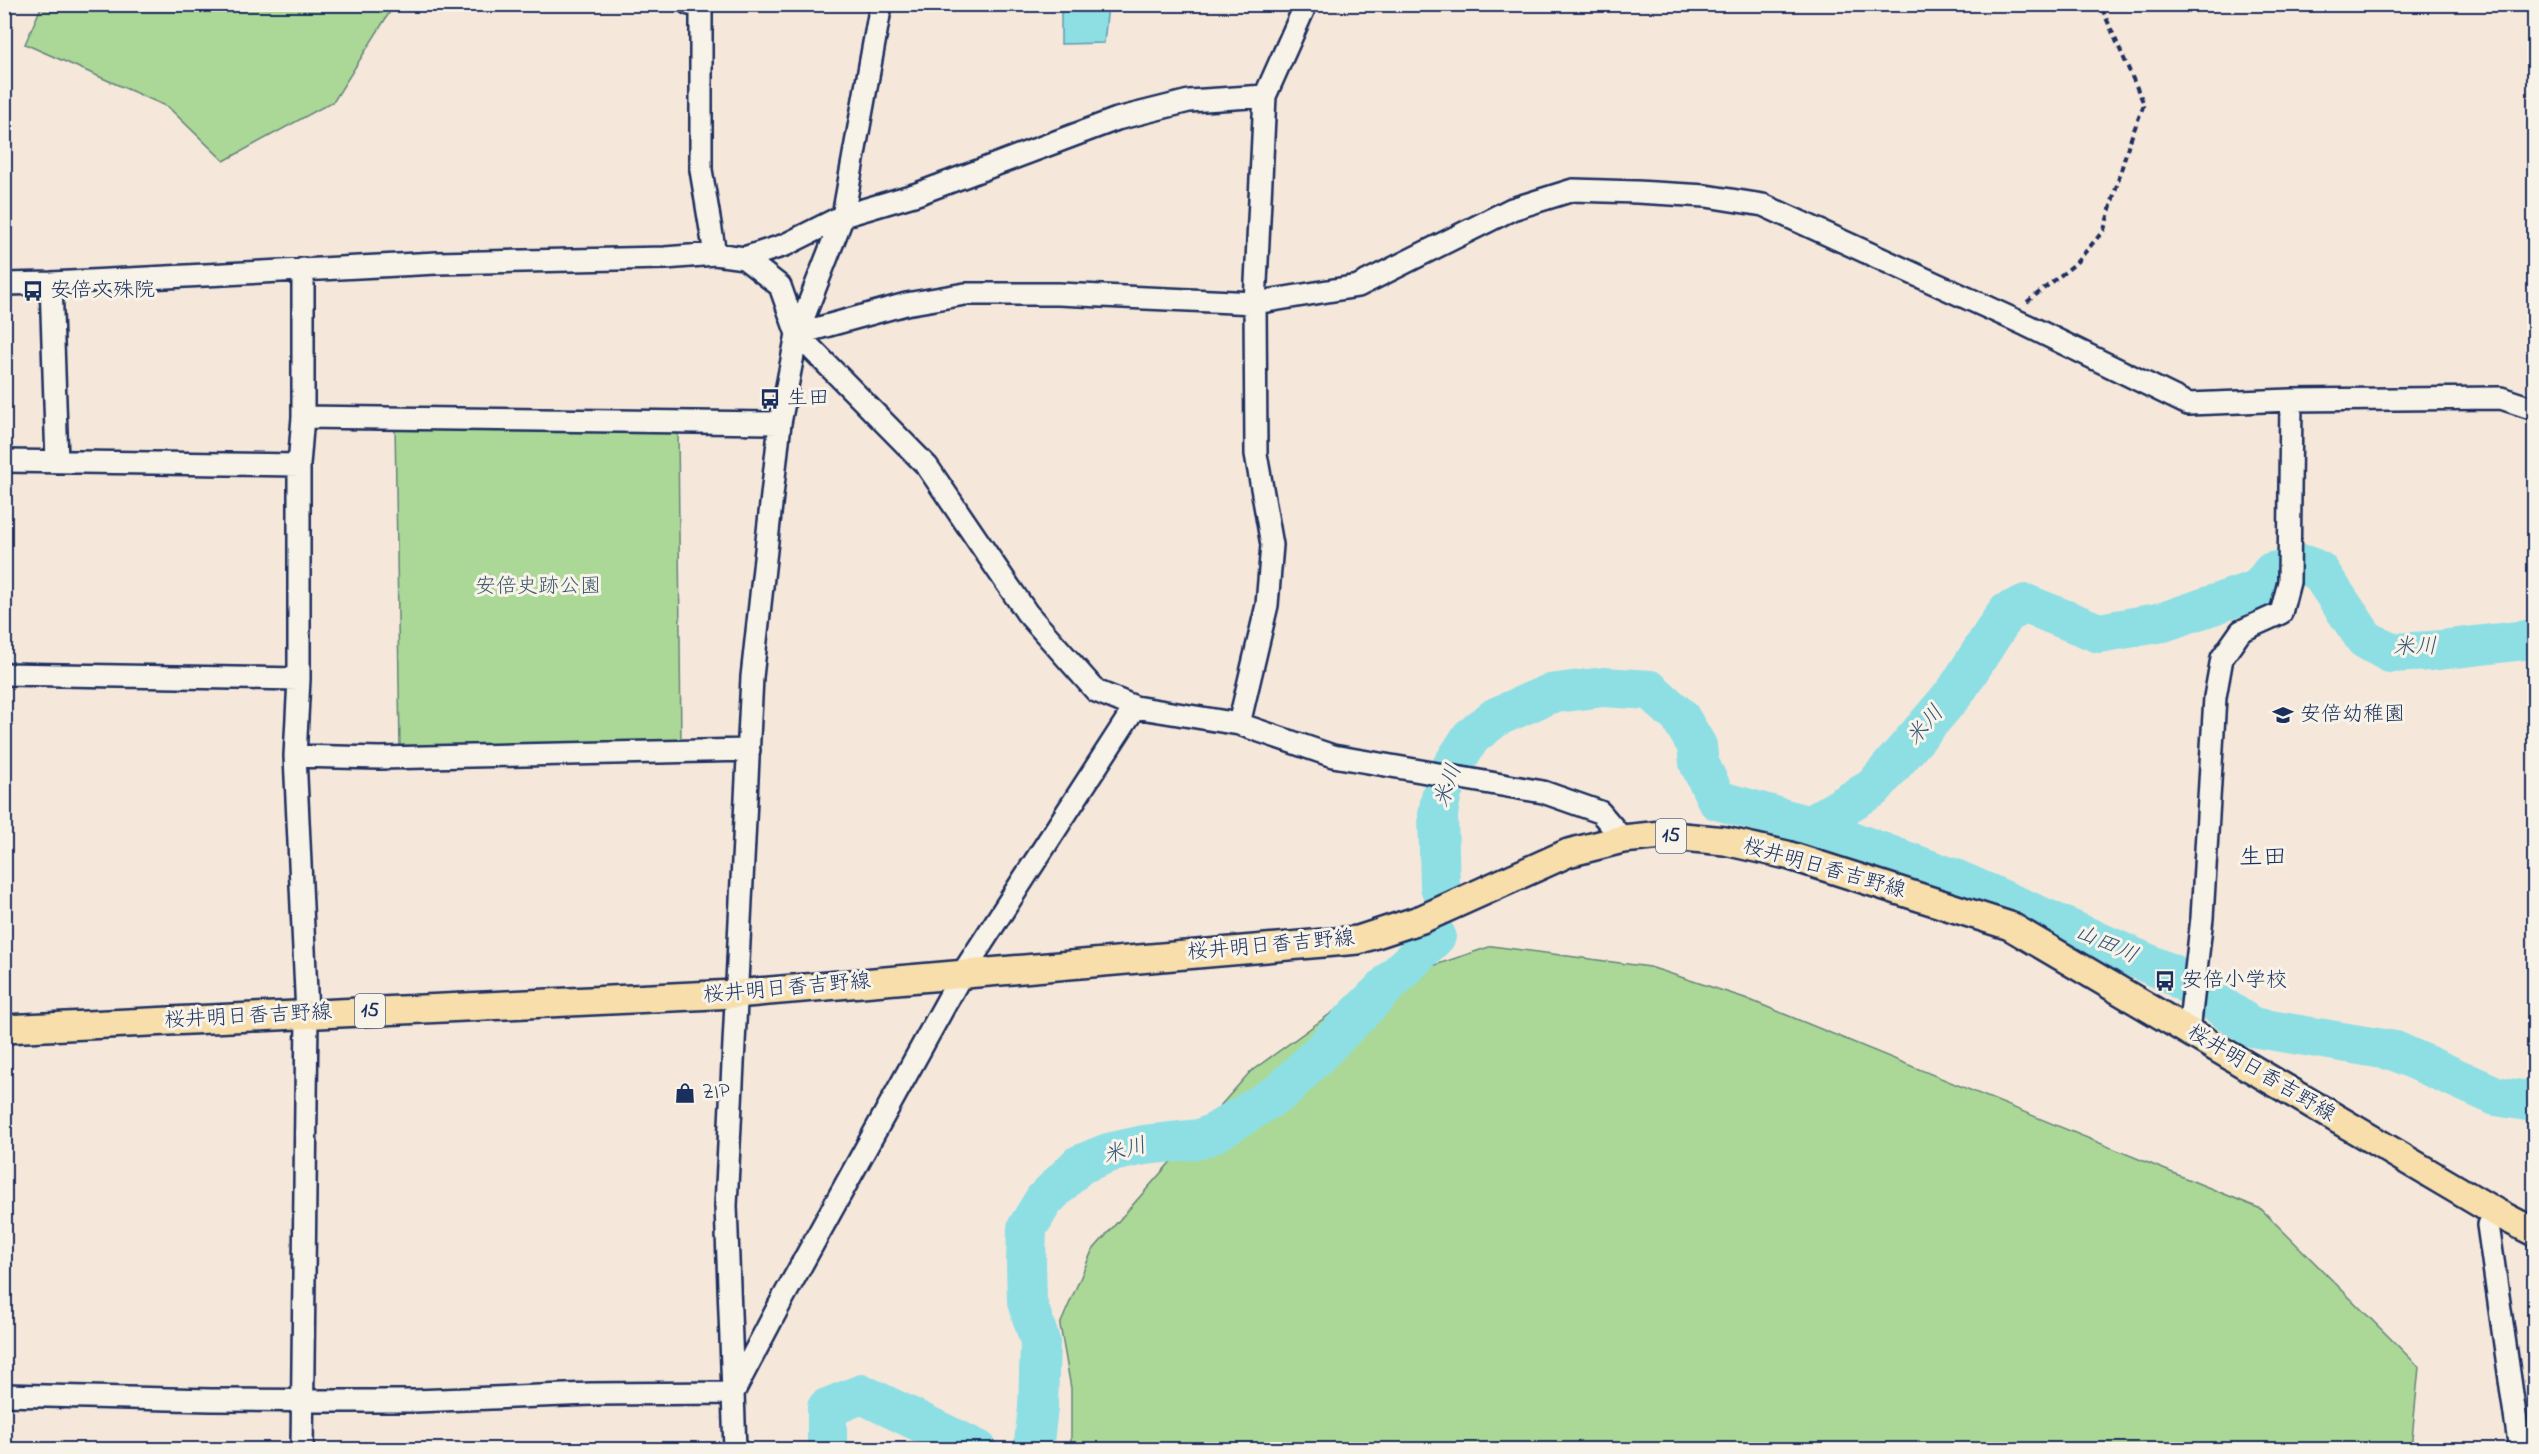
<svg xmlns="http://www.w3.org/2000/svg" width="2539" height="1454" font-family="'Indie Flower','Klee One',sans-serif">
  <style>
    .green { fill: #abd897; stroke: #63847a; stroke-width: 1.5 }
    .water { fill: #8ddfe4; stroke: #5f99ae; stroke-width: 1.5 }
    .lines { fill: none; stroke-linecap: round; stroke-linejoin: round }
    .river { stroke: #8ddfe4; stroke-width: 40 }
    .minor-casing { stroke: #1b2f5e; stroke-width: 26 }
    .major-casing { stroke: #1b2f5e; stroke-width: 32 }
    .path { stroke: #1b2f5e; stroke-width: 4; stroke-dasharray: 6 4.5; stroke-linecap: butt }
    .minor { stroke: #f7f3e8; stroke-width: 21 }
    .major { stroke: #f8deab; stroke-width: 27 }
    .labels { text-anchor: middle; dominant-baseline: central; stroke-width: 6; stroke-linejoin: round; paint-order: stroke }
    .shield { fill: #f7f3e8; stroke: #5d6a87; stroke-width: 1.5 }
    .shield-label { font-size: 20px; font-weight: bold; fill: #1b2f5e }
    .poi-label { font-size: 21px; fill: #1b2f5e; stroke: #f7f3e8; text-anchor: start }
    .park-label { font-size: 21px; fill: #3f596c; stroke: #f7f3e8 }
    .street-label { font-size: 21px; fill: #1b2f5e; stroke: #f7f3e8 }
    .water-label { font-size: 22px; font-style: italic; fill: #325279; stroke: #f7f3e8 }
    .quarter-label { font-size: 24px; fill: #1b2f5e; stroke: #f7f3e8 }
  </style>
  <rect width="100%" height="100%" fill="#f6e7db"/>
  <filter id="ink" filterUnits="userSpaceOnUse"><feTurbulence type="fractalNoise" baseFrequency=".0167" numOctaves="2"/><feDisplacementMap in="SourceGraphic" scale="12" xChannelSelector="R" yChannelSelector="G"/><feConvolveMatrix kernelMatrix="1 2 1 2 8 2 1 2 1" color-interpolation-filters="sRGB"/></filter>
  <g filter="url(#ink)">
    <!-- green -->
    <path class="green" d="M42 5V4L398 5 391 10 334 101 224 161 168 107 25 44Z
      M395 423 678 427 681 746 400 748Z
      M1492 946 1650 967 1745 998 2261 1209 2419 1367 2411 1449H1071V1388L1060 1325 1092 1251 1250 1072 1366 988Z"/>
    <!-- water -->
    <path class="water" d="M1061 5H1108L1104 43 1061 44Z"/>
    <g class="lines">
      <!-- river -->
      <path class="river" d="M1810 826 1873 788 1956 691 2006 613 2026 604 2099 633 2163 622 2259 589 2272 572 2305 565 2319 571 2365 639 2390 653 2431 651 2534 639
        M1440 887 1438 815 1441 797 1451 768 1471 737 1496 717 1549 694 1604 687 1650 690 1680 717 1697 746 1699 763 1717 800 1810 826 1955 879 2174 975 2252 1027 2395 1051 2496 1096 2534 1102
        M827 1450V1408L862 1394 978 1450
        M1033 1450 1038 1408 1040 1341 1027 1302 1026 1263 1027 1228 1044 1200 1079 1165 1108 1153 1144 1145 1200 1139 1216 1132 1282 1091 1436 936"/>
      <!-- minor casing -->
      <g class="minor-casing">
        <path id="minor" d="M689 4 701 6V170L715 254
          M744 258 780 286 797 334 927 466 1027 613 1096 691 1135 707 1239 724 1333 756 1543 792 1600 812 1623 839
          M51 283 57 462
          M4 284 51 283 437 263 665 258 715 254 744 258 785 245 843 216 917 194 1117 119 1189 101 1265 96
          M797 334 906 304 965 294H1058L1255 303 1358 286 1512 209 1573 190 1637 192 1706 196 1763 205 2026 325 2188 404 2291 400 2501 398 2534 409
          M303 417 780 423
          M4 461 299 465
          M4 674 299 679
          M1239 724 1267 605 1272 545 1256 454 1255 303 1265 96 1306 4
          M295 756 380 758 749 750
          M2189 1031 2202 918 2215 697 2222 658 2241 631 2281 613 2289 582 2291 400
          M2495 1212 2488 1225 2520 1450
          M4 1395 211 1400 415 1401 591 1394 733 1393 726 1206 752 677 780 423 797 334 843 216 881 4
          M302 1450 307 1014 295 756 299 679V465L303 417V269
          M735 1450 733 1393 782 1300 962 974 1135 707"/>
      </g>
      <!-- major casing -->
      <g class="major-casing">
        <path id="major" d="M4 1029 735 994 1358 940 1422 919 1568 853 1623 839 1662 835 1725 841 1787 855 2010 926 2495 1212 2534 1232"/>
      </g>
      <!-- path -->
      <path class="path" d="M2027 302 2075 264 2104 230 2128 146 2144 104 2100 4"/>
      <!-- minor -->
      <use href="#minor" class="minor"/>
      <!-- major -->
      <use href="#major" class="major"/>
    </g>
  </g>
  <!-- icons -->
  <defs>
    <g id="bus-bare" transform="scale(1.62)"><path d="M-5-6H5V4H4V6H2V4H-2V6H-4V4H-5ZM-3.5-4V0h7V-4ZM-3.5 1.2v1.5H-2V1.2ZM2 1.2v1.5H3.5V1.2Z" fill="#1b2f5e" stroke="#f7f3e8" stroke-width="2.5" paint-order="stroke"/></g>
    <g id="school-bare" transform="scale(1.62)"><path d="M0-5L7-2L0 1L-7-2ZM-4 1L0 2.5L4 1V4Q0 6-4 4Z" fill="#1b2f5e" stroke="#f7f3e8" stroke-width="2.5" paint-order="stroke"/></g>
    <g id="shop-bare" transform="scale(1.62)"><path d="M-5-2.5h2.3a2.7 3.5 0 0 1 5.4 0H5L5.5 6h-11ZM-1.5-2.5h3a1.5 2.3 0 0 0-3 0Z" fill="#1b2f5e" stroke="#f7f3e8" stroke-width="2.5" paint-order="stroke"/></g>
  </defs>
  <g fill-rule="evenodd">
    <use href="#bus-bare" x="33" y="291"/>
    <use href="#bus-bare" x="770" y="399"/>
    <use href="#school-bare" x="2283" y="715"/>
    <use href="#bus-bare" x="2165" y="981"/>
    <use href="#shop-bare" x="685" y="1093"/>
  </g>
  <g class="labels">
    <!-- shield labels -->
    <g class="shield">
      <rect x="1656" y="819" width="30" height="34" rx="4.5"/>
      <rect x="355" y="994" width="30" height="34" rx="4.5"/>
    </g>
    <g class="shield-label">
      <text x="1671" y="836">15</text>
      <text x="370" y="1011">15</text>
    </g>
    <!-- poi labels -->
    <g class="poi-label">
      <text x="50" y="291">安倍文殊院</text>
      <text x="787" y="399">生田</text>
      <text x="2300" y="715">安倍幼稚園</text>
      <text x="2182" y="981">安倍小学校</text>
      <text x="702" y="1093">ZIP</text>
    </g>
    <!-- park labels -->
    <g class="park-label">
      <text x="538" y="587">安倍史跡公園</text>
    </g>
    <!-- street labels -->
    <g class="street-label">
      <text transform="translate(1824 869) rotate(16)">桜井明日香吉野線</text>
      <text transform="translate(1271 946) rotate(-5)">桜井明日香吉野線</text>
      <text transform="translate(787 989) rotate(-5)">桜井明日香吉野線</text>
      <text transform="translate(248 1017) rotate(-3)">桜井明日香吉野線</text>
      <text transform="translate(2261 1074) rotate(31)">桜井明日香吉野線</text>
    </g>
    <!-- water labels -->
    <g class="water-label">
      <text transform="translate(2415 648) rotate(-1)">米川</text>
      <text transform="translate(1926 726) rotate(-49)">米川</text>
      <text transform="translate(1449 786) rotate(-71)">米川</text>
      <text transform="translate(2106 945) rotate(24)">山田川</text>
      <text transform="translate(1125 1152) rotate(-16)">米川</text>
    </g>
    <!-- quarter labels -->
    <g class="quarter-label">
      <text x="2263" y="858">生田</text>
    </g>
  </g>
  <!-- margin -->
  <rect width="2539" height="1454" fill="none" stroke="#f7f3e8" stroke-width="24"/>
  <rect x="12" y="12" width="2515" height="1430" fill="none" stroke="#1b2f5e" stroke-width="2" filter="url(#ink)"/>
</svg>
